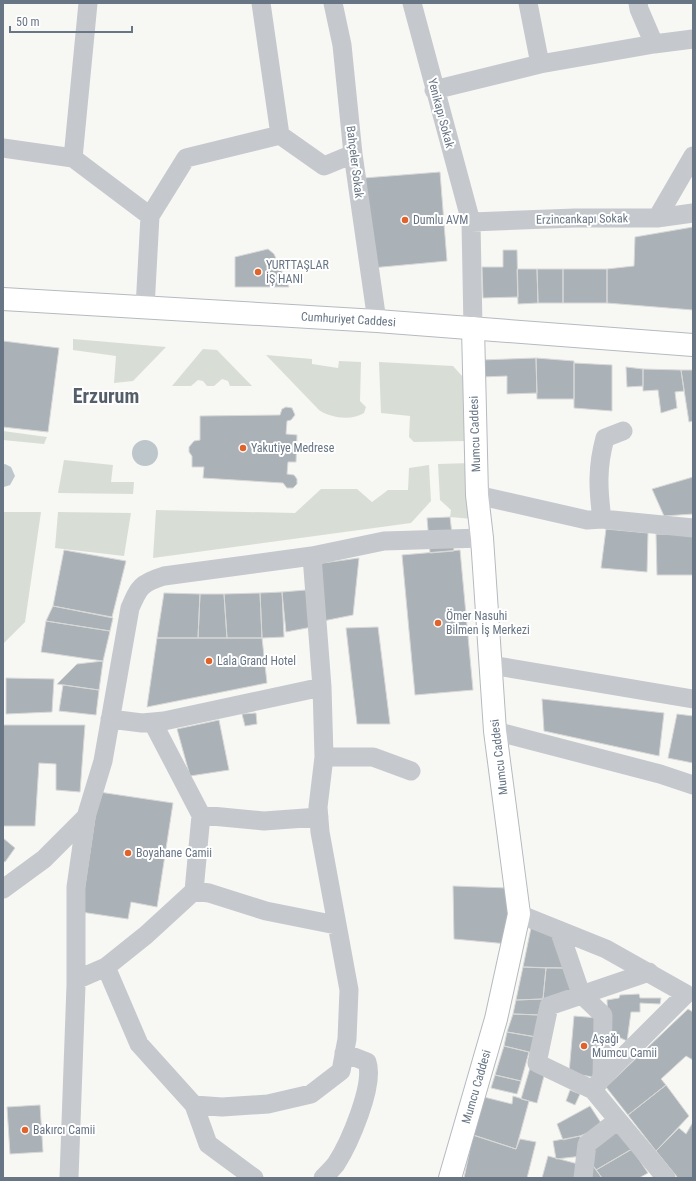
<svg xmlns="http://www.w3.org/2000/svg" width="696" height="1181" font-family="'Roboto Condensed',sans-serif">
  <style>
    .green { fill: #d8ded5 }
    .water { fill: #bcc6cb }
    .building { fill: #aab1b7; stroke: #d8d9d7 }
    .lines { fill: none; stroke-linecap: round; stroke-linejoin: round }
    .secondary-casing { stroke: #b5babf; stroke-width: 24 }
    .street { stroke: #c5c8cc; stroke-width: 19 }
    .secondary { stroke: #fff; stroke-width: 22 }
    .poi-dot { fill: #e0632b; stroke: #fff; stroke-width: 1.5 }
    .labels { text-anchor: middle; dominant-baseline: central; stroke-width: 4; stroke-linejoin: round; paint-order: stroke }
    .street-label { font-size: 12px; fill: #677585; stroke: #fff }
    .poi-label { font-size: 12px; fill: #677585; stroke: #fff; text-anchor: start }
    .town-label { font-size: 20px; font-weight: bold; fill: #545f6a; stroke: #fff }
  </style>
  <rect width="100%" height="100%" fill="#f7f7f4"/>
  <!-- green -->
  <path class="green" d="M73 339 166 347 133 381 114 383 116 356 73 350Z
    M203 349 217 350 252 386H230L228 381 222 379 214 386H207L203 381 198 380 191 386H172Z
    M266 355 312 359V364L338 368 339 361 361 362 360 401 366 407 364 413C352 421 330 418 319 410Z
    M379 362 453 366 463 377 465 441 414 442 409 437 410 416 381 413Z
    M3 431 47 437 44 444 3 440Z
    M64 460 113 465 111 482H134L133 494 58 493Z
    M470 463 473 519 450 517 451 510 440 500 438 464Z
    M429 465 431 501 411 523 153 558 156 510 295 513 321 489H357L372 502 388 490H408L409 468Z
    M3 512H41L25 622 3 644Z
    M58 512 131 513 124 556 55 548Z"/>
  <!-- water -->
  <path class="water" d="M132 453a13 13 0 1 1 26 0a13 13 0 1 1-26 0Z
    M5 464 11 467 15 476 10 485 4 487 3 465Z"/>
  <!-- building -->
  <path class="building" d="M440 172 447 261 371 268 364 178Z
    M693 227V310L607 303V269L634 266 635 237Z
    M268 249 274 254 289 287H235V257Z
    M503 250H517L518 297 483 298 482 267H503Z
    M517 269H537L538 303 518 304Z
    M537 269H563V303H538Z
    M563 269H607V303H563Z
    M3 341 59 348 48 432 3 427Z
    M536 358 537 393 507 394V376L481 377 480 360Z
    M536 358 574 361V399H537Z
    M574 363 612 365V411L574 408Z
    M626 367 643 369V386L627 387Z
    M643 369 681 370 684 391 675 392 677 408 661 413 658 390 643 391Z
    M681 370H693V421L689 422Z
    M286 407 292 408 295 415 291 420 287 421 286 434 297 435 296 462H288L287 474 294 475 297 479V484L293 488H287L283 483 203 478 204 467H192V456L189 452V447L194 441 200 440V416L280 415 282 409Z
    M693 477V514L664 516 652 489Z
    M450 517 454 551 430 553 427 518Z
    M606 529 648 533 647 572 601 568Z
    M656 534 693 535V575H657Z
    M64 550 126 561 112 617 53 606Z
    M460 550 473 690 415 695 402 555Z
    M359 558 353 615 323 621 316 564Z
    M306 590 312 627 286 632 282 592Z
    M282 592 284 637 262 638 260 593Z
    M164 593 200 594 198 638H157Z
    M260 593 262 638H227L224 594Z
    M200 594H224L227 638H198Z
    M53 606 113 618 110 631 46 621Z
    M46 621 110 631 103 661 41 652Z
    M378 627 390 724H357L346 628Z
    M157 638H262L267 683 147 707Z
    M103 661 99 690 57 684 77 664Z
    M6 678 54 679 52 712 6 714Z
    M63 685 99 690 96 715 59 711Z
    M542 699 664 713 659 756 544 731Z
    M256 713 257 724 245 726 242 714Z
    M677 714 693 716V763L668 758Z
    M219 720 229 770 190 776 177 729Z
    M3 725H85L80 792 56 790V764L39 763 35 826H3Z
    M99 792 173 803 157 907 131 902 128 919 81 912Z
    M3 838 15 848 5 862 3 861Z
    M453 886 508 888V944L454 939Z
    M531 928 554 935 564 968 523 967Z
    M523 967 546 968 543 999 516 1000Z
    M546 968H564L573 990 543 999Z
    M639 994 640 998H661L660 1004 640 1003V1012H631L627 1041 608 1032 607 1000 619 998 620 995Z
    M543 999 540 1015 513 1014 516 1000Z
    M688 1009 693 1012V1060L686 1056 661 1079 666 1085 628 1115 606 1087Z
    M513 1014 540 1015 536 1037 507 1032Z
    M574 1016 599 1018 593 1077 569 1073Z
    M507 1032 536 1037 533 1053 504 1046Z
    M504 1046 529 1052 521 1081 495 1075Z
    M530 1068 545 1072 537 1103 521 1099Z
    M495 1075 521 1081 517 1094 491 1088Z
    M666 1085 689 1116 656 1151 628 1115Z
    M570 1090 580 1094 575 1105 566 1101Z
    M513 1096 529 1101 516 1149 473 1135 484 1097 512 1104Z
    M40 1105 43 1152 10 1154 7 1107Z
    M590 1106 603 1126 580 1136 563 1140 557 1124Z
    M693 1122V1178H678L656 1151 679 1128 686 1134Z
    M617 1130 632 1149 596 1170 589 1160V1148Z
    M473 1135 516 1149 520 1139 536 1142 527 1178H464Z
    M580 1136 583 1156 556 1159 553 1141Z
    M632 1149 648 1173 639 1178H602L596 1170Z
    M548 1156 578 1164 574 1178H542Z
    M589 1160 602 1178H587Z"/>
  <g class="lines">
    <!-- secondary casing -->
    <g class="secondary-casing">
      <g id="secondary">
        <path id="s1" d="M3 299 377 321 693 345"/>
        <path id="s2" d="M450 1178 496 1019 519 914 495 731 482 538 477 495 473 328"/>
      </g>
    </g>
    <!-- street -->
    <path class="street" d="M88 3 73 158 150 216
      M261 3 280 135 324 166 353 154
      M333 3 342 45 353 154 377 321
      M412 3 471 222 473 328
      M528 3 540 64
      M638 3 639 9 654 44
      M434 90 540 64 654 44 693 39
      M3 148 73 158
      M657 218 693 156
      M471 222 575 218H657L693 213
      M145 308 150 216 186 158 280 135
      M477 495 587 520 602 519 693 528
      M602 519C598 489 597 467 605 438L623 431
      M491 665 693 699
      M110 719 142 723 164 721 322 687
      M153 723 201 815 194 891
      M495 731 660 774 693 785
      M324 757H373L411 771
      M201 815 264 821 319 817
      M3 889 44 859 86 817
      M519 914 606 949 686 994 602 1078 593 1090 666 1178
      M559 930 581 994 603 1015 602 1078
      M106 967 146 935 194 891 209 893 266 911 336 925
      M76 980 106 967 139 1044 194 1105 222 1107 268 1104 311 1094 341 1071 347 1039 349 990 320 832 318 807 324 757 322 687 312 556
      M593 1090 537 1063 549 1006 649 972
      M194 1105 208 1144 254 1178
      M69 1178 76 985V887L86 817 103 761 130 608C139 587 141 583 164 576L312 556 384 541 482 538
      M323 1178C327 1174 332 1169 336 1164 349 1144 375 1085 367 1062L344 1053
      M583 1178 587 1144 618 1120"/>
    <!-- secondary -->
    <use href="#secondary" class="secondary"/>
  </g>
  <!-- markers -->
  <g class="poi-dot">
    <circle cx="405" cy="220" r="4"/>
    <circle cx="258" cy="272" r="4"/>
    <circle cx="243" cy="448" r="4"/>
    <circle cx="438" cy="623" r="4"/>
    <circle cx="209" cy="661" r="4"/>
    <circle cx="128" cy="853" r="4"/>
    <circle cx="584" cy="1046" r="4"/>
    <circle cx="25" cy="1130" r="4"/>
  </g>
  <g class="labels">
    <!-- street labels -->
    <g class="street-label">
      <text transform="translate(441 113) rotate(75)">Yenikapı Sokak</text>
      <text transform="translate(355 162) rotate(83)">Bahçeler Sokak</text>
      <text transform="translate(582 219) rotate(-1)">Erzincankapı Sokak</text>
      <text stroke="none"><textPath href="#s1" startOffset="346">Cumhuriyet Caddesi</textPath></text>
      <text transform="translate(475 434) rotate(-92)">Mumcu Caddesi</text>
      <text transform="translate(499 757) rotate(-97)">Mumcu Caddesi</text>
      <text stroke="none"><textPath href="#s2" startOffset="95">Mumcu Caddesi</textPath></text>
    </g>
    <!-- poi labels -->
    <g class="poi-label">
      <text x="413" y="220">Dumlu AVM</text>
      <text x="266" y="265">YURTTAŞLAR<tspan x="266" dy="14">İŞ HANI</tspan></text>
      <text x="251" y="448">Yakutiye Medrese</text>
      <text x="446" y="616">Ömer Nasuhi<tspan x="446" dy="14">Bilmen İş Merkezi</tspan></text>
      <text x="217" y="661">Lala Grand Hotel</text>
      <text x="136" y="853">Boyahane Camii</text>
      <text x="592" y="1039">Aşağı<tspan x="592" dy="14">Mumcu Camii</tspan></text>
      <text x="33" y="1130">Bakırcı Camii</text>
    </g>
    <!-- town labels -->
    <g class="town-label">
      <text x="106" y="396">Erzurum</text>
    </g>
  </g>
  <!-- border -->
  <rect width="696" height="1181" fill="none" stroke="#677585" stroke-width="8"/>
  <!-- scale -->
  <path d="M10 26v6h122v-6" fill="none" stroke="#677585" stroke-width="2"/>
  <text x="16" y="26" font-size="12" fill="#677585" stroke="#ffffff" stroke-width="3" paint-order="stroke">50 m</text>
</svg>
